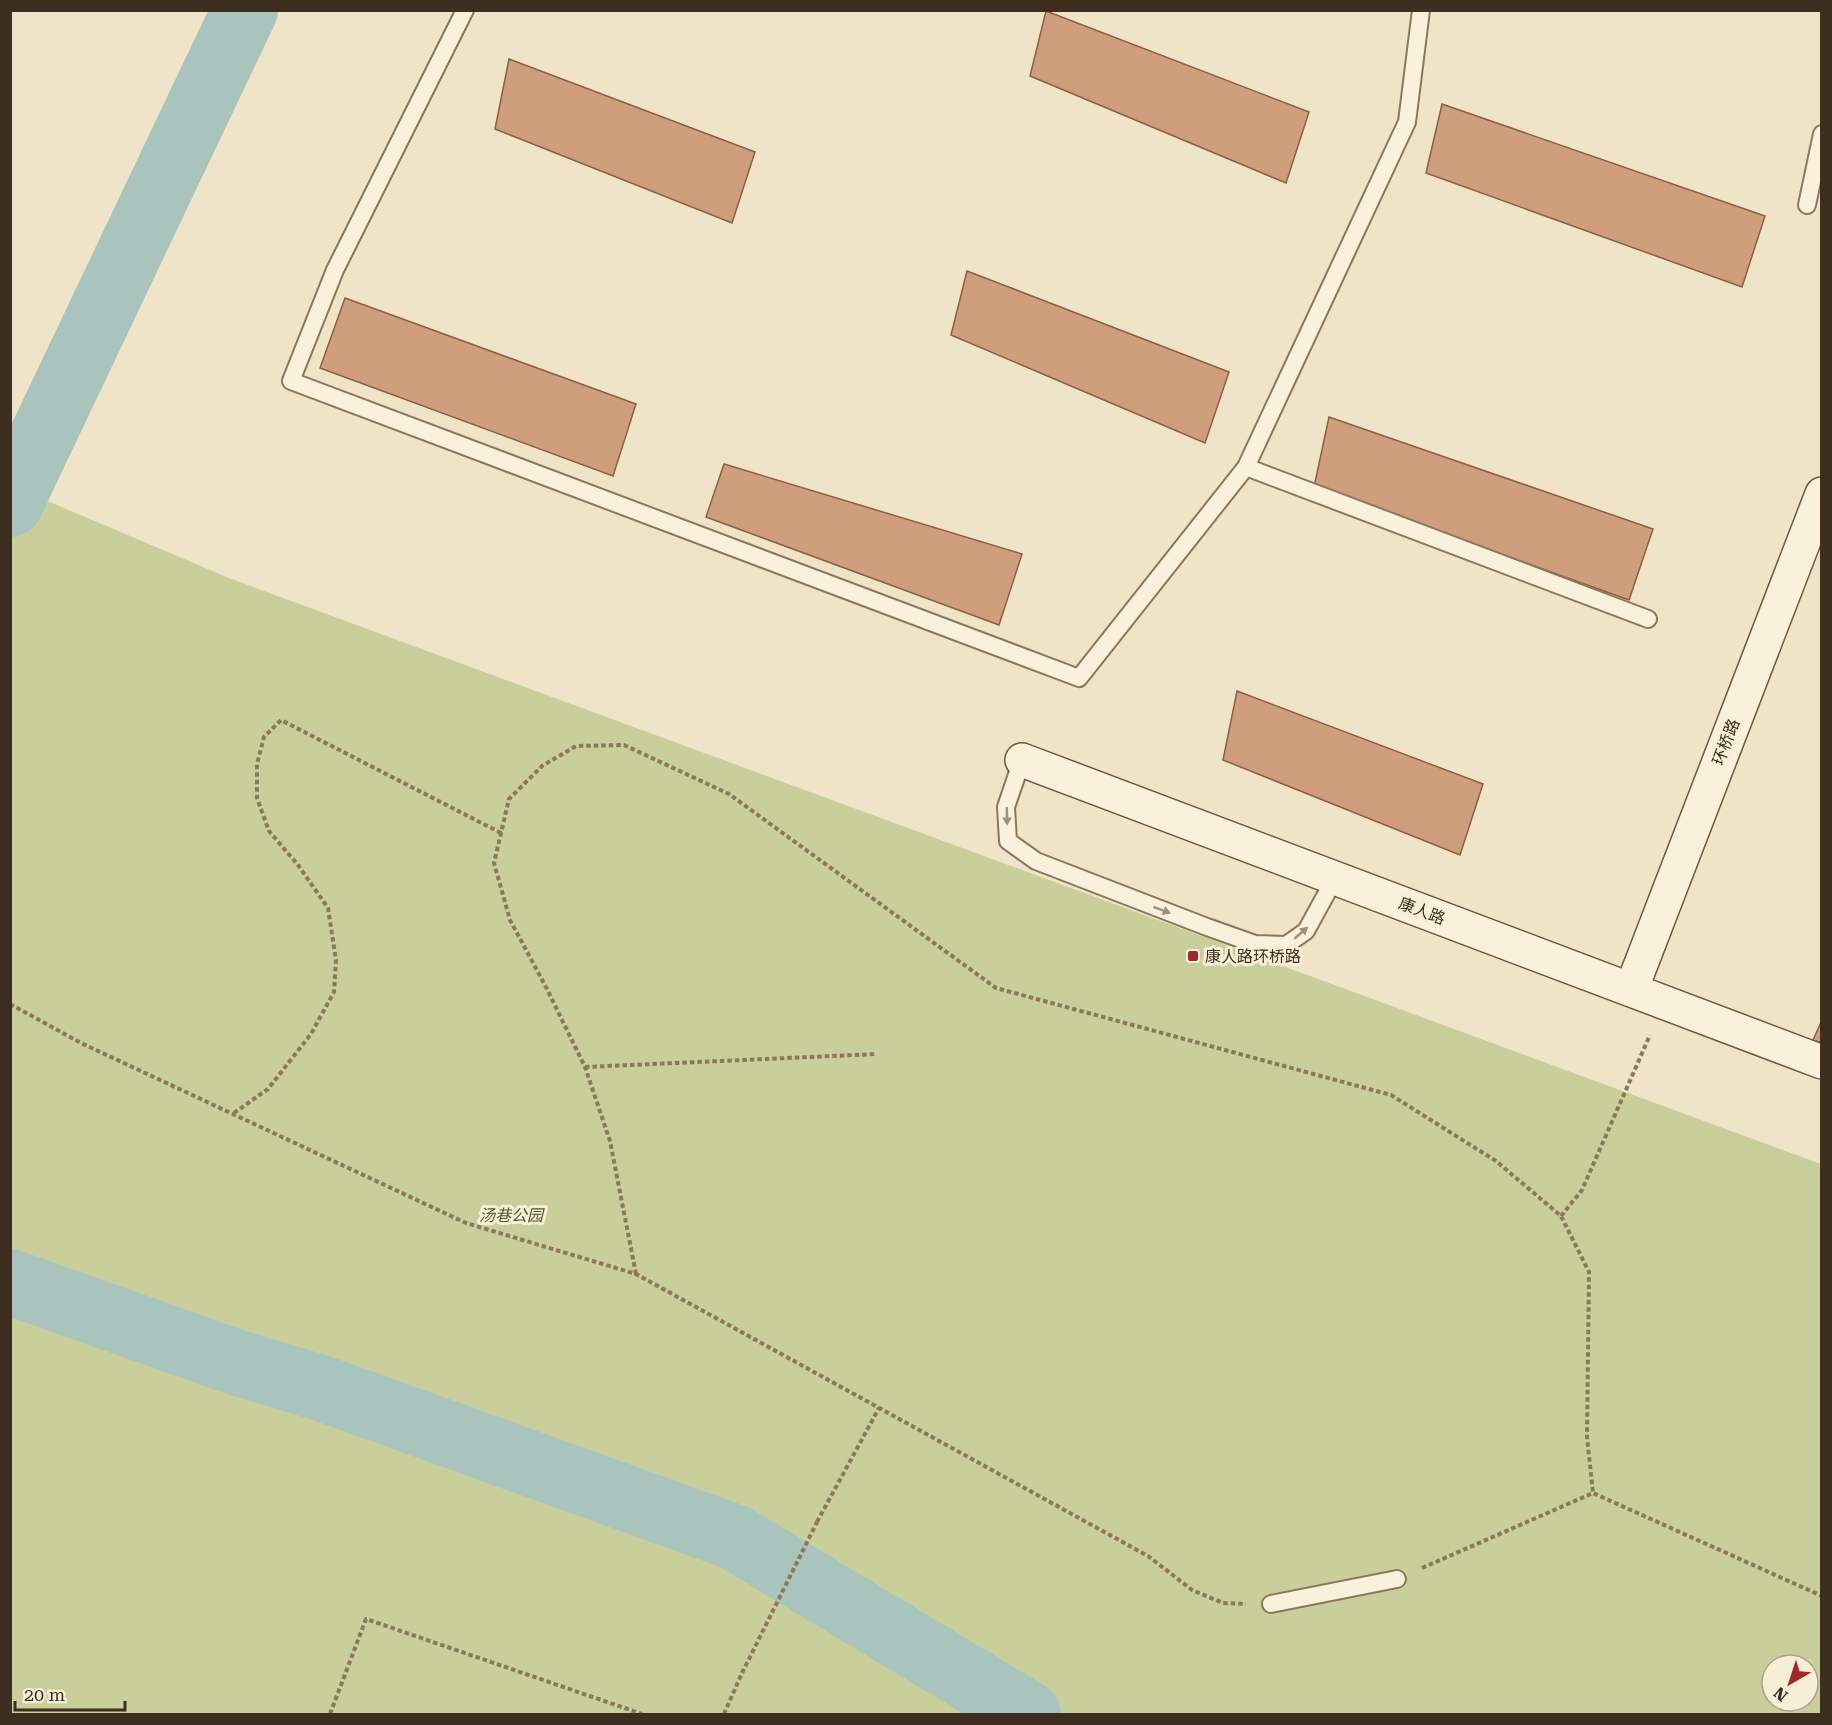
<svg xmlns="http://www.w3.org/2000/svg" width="1832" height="1725" font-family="'Roboto Serif','Noto Sans SC',serif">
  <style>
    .green { fill: #c9cf9b; fill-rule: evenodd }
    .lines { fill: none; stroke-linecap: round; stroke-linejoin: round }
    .river { stroke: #a9c4bc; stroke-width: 66 }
    .building { fill: #cf9f7d; stroke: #8d5f41; stroke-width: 1.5 }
    .lane-casing { stroke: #8d765c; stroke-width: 20 }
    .secondary-casing { stroke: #6f573f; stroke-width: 36 }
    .path { stroke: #8d765c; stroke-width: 4; stroke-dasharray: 4.5 3; stroke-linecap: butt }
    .lane { stroke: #faf1dc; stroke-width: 16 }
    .secondary { stroke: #faf1dc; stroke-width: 33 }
    .path-bridge { stroke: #8d765c; stroke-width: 4; stroke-dasharray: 4.5 3; stroke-linecap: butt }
    .oneway { fill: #9c907e }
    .poi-dot { fill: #9e2a2b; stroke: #f7eed8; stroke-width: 2 }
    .labels { text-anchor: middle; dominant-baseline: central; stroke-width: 6; stroke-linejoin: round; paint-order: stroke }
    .street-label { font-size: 16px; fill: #3d2e20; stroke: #f7eed8 }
    .poi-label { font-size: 16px; fill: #3d2e20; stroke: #f7eed8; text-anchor: start }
    .park-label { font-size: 16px; font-style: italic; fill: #4d5a26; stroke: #f7eed8 }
  </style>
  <rect width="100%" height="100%" fill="#f0e4c8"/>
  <!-- green -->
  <path class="green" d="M10 485 229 578 1821 1164V1714H11ZM1772 1665H1808V1701H1772Z"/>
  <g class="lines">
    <!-- river -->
    <path class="river" d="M10 504 245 10
      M10 1282 235 1362 321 1388 734 1537 1028 1714"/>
  </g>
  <!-- building -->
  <path class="building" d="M1046 11 1309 112 1286 183 1030 76Z
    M509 59 755 152 732 223 495 129Z
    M1442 104 1765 216 1742 287 1426 173Z
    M967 271 1229 372 1205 443 951 335Z
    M345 298 636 404 613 476 320 368Z
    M1329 417 1653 529 1629 600 1314 487Z
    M724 464 1022 554 999 625 706 517Z
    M1237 691 1483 784 1460 855 1223 760Z
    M1822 1020V1043L1813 1040Z"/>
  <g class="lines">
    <!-- lane casing -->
    <g class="lane-casing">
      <path id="lane" d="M465 10 335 270 291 381 1079 678 1246 467 1407 122 1421 10
        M1807 205 1822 134
        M1246 467 1648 619
        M1022 760 1006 807 1008 841 1036 861 1207 927 1255 944 1286 945 1306 931 1335 878
        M1271 1604 1397 1579"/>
    </g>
    <!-- secondary casing -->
    <g class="secondary-casing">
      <path id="secondary" d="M1022 760 1822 1062
        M1631 990 1822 494"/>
    </g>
    <!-- path -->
    <path class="path" d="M10 1004 81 1043 466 1223 636 1274 1148 1556 1192 1590 1223 1603 1246 1604
      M585 1067 877 1054
      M234 1113 268 1089 311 1034 334 992 336 960 328 908 298 865 269 831 257 798V764L264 737 281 720 501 833
      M1561 1216 1582 1190 1650 1035
      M636 1274 610 1141 585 1067 546 987 510 920 494 863 509 799 542 766 576 746 624 745 729 794 996 988 1391 1095 1496 1161 1561 1216 1589 1272 1587 1437 1593 1493
      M817 1522 879 1408
      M1422 1568 1593 1493 1822 1596
      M330 1714 366 1619 642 1714
      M724 1714 742 1673"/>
    <!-- lane -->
    <use href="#lane" class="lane"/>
    <!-- secondary -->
    <use href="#secondary" class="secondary"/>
    <!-- path-bridge -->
    <path class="path-bridge" d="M742 1673 817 1522"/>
  </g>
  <!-- one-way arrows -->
  <defs><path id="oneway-solid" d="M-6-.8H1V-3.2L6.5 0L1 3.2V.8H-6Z" transform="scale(1.5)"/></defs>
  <g class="oneway">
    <use href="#oneway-solid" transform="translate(1007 816) rotate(89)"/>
    <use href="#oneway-solid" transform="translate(1162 910) rotate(21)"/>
    <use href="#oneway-solid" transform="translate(1301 933) rotate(-41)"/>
  </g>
  <!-- markers -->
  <rect class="poi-dot" x="1187" y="950" width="12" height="12" rx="3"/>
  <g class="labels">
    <!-- street labels -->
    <g class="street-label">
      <text transform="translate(1726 742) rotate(-69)">环桥路</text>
      <text transform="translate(1422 911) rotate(21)">康人路</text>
    </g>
    <!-- poi labels -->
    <g class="poi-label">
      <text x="1205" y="956">康人路环桥路</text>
    </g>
    <!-- park labels -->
    <g class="park-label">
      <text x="511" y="1215">汤巷公园</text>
    </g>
  </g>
  <!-- border -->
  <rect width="1832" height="1725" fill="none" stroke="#3d2e20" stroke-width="24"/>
  <!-- north arrow -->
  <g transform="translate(1790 1683) rotate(219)"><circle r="28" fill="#f7eed8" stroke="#ada18e" stroke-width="1.5"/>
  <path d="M0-4.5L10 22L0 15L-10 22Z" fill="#9e2a2b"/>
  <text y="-9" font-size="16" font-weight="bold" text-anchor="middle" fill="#3d2e20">N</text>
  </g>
  <!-- scale -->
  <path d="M15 1701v9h110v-9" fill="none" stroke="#3d2e20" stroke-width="3"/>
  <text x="24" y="1701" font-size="18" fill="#3d2e20" stroke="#f7eed8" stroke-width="4.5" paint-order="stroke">20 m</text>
</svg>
